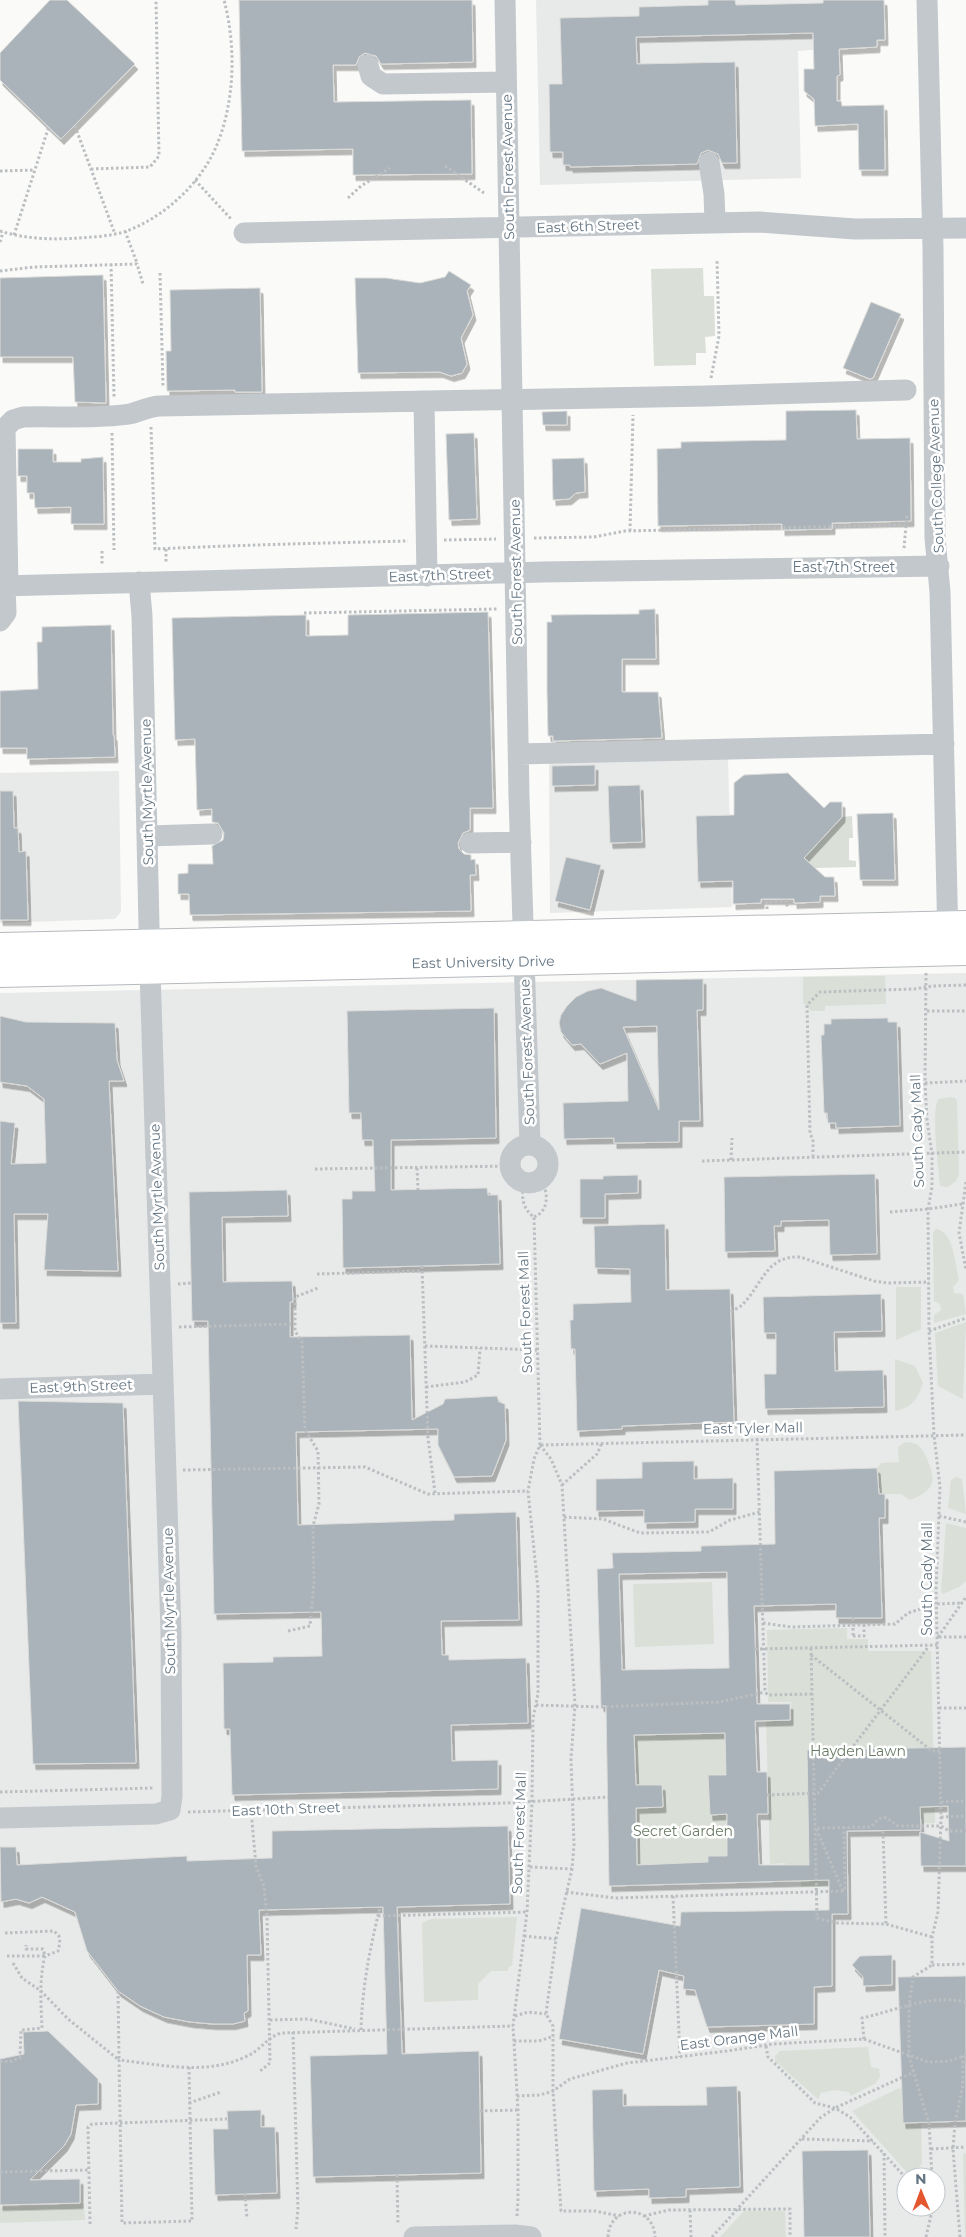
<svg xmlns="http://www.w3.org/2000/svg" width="966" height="2237" font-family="Montserrat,sans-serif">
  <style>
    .built { fill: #e8e9e9; fill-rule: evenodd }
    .green { fill: #dadfd7 }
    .building { fill: #aab3b9; stroke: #dcdcda; fill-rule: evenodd; filter: url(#shadow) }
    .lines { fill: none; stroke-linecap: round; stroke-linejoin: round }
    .major-casing { stroke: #b5babe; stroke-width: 30 }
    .path { stroke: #bbbfc2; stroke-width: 3; stroke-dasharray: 2.5 2.5; stroke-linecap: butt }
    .minor { stroke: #c3c8cc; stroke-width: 21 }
    .major { stroke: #fff; stroke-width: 28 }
    .path-bridge { stroke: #bbbfc2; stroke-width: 3; stroke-dasharray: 2.5 2.5; stroke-linecap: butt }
    .labels { text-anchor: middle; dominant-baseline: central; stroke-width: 5; stroke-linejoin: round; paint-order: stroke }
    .street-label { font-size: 14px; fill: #657683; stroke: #fff }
    .park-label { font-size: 14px; fill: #687a64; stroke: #fff }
  </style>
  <defs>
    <filter id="shadow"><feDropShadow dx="3" dy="5.5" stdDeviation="0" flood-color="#0004"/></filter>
  </defs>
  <rect width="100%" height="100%" fill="#fafaf8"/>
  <!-- built -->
  <path class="built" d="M536 0H822L823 49 798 51 801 178 540 185Z
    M728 758 732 907 550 913 549 761Z
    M119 771 121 912 115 919 0 923V773Z
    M966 973V2237H0V993ZM906 2177H936V2207H906Z"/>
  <!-- green -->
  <path class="green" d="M703 268 704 296H714L715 336 705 337 706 353H696V365L654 366 651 269Z
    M852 816 853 838H849V860L856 861V867L815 868 804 858 842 817Z
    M885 976 886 1004 825 1006V1011H811L803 1003V977Z
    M950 1097 955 1098 957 1101 959 1174 956 1181 948 1187 940 1186C939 1170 930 1108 939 1099Z
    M936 1229C954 1231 955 1265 959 1280L953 1287 954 1293 963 1294 966 1314 934 1323V1315L941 1310 940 1304 934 1301 933 1232Z
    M896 1287H921V1329L896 1340Z
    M966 1322 963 1399 938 1386 935 1333Z
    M895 1359 915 1366 923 1383C918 1398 912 1408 895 1411Z
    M910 1442C912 1443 916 1444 918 1445 925 1451 935 1474 932 1483 929 1492 918 1497 910 1500L901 1494H879L877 1468 881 1463 899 1462 898 1447 903 1443Z
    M956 1477 962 1479 966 1514 948 1508 951 1480Z
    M946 1523 966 1528V1581L959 1587 943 1594 941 1592Z
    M712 1582 714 1644 635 1647 633 1584Z
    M847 1628V1639H868V1651H931L935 1823 841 1825 843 1886 801 1887 800 1868 785 1869V1863L770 1864 766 1721H792L791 1702H768L767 1630Z
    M725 1732 727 1856H709L708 1862 637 1865 636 1808 663 1807 662 1785H636L634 1735Z
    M517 1917 512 1966H509L508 1971H491L478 1984V2000L424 2002 422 1923 431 1919Z
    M868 2047 871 2067 879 2069 880 2077 876 2083 851 2096 849 2092 834 2090 821 2093 818 2099 775 2061V2056L780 2051Z
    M899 2088 905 2093 906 2114 921 2124 922 2164 917 2168 916 2175 919 2177H911L852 2111Z
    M963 2153 966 2154V2237H965Z
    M84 2204 85 2220 0 2223V2207Z
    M744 2211H785L786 2237H720Z"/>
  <!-- building -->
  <path class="building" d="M50 0H67L135 64 61 139 0 80V53Z
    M239 0H472L473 62 381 64 376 56 365 53 359 57 356 65H333L334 102 471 100 472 174 353 175V149L242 151Z
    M708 0H735L736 5 823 3V0H884L885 40H877V47L839 49 840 75 837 76V101H841L842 106 884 105 885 170H859L858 124 815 126 814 99 804 91V69H814L813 33 636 37 637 64 735 62 737 163H722L718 154 708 150 701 153 697 164 570 167V165H563V152H550L549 84H562L560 18 639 16V7L708 5Z
    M449 271 471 285 467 291 473 315 461 338 467 364 462 373 451 376 440 372 358 373 355 278H386L420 283 445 277Z
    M103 275 106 403 75 402 73 357H0V278Z
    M260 288 262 392H235V390L167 391 166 351H171L170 290Z
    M871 302 901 314 873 378 870 379 843 368Z
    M856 410 857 439 910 438 911 521 832 523V529L782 530V524L658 526 657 449 681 448V442L786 440V411Z
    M567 411V425H543L542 412Z
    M474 433 477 519 449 520 446 434Z
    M18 449H53V462H81V459L103 457 104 524H71V507L35 508 34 493H27V476H18Z
    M584 458 585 492 576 493 569 499 553 500 552 459Z
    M655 609 656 659H622V692H658L662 738 553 741V736H548L547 690V622H552L551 615 639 614V610Z
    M488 612 493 808H470V830L463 833 458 843 459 849 464 854 471 855V860L475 859 476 875H470L471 911 190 915 189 894H178V874L188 873V864H213L212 846 223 840 224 833 218 823 212 822V809L197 810 195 739 175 740 172 618 306 615V636L348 635V615Z
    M111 625 113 735H114L115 757 27 759V748H0V691L38 689 37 642H42V627Z
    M595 765V785L552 786V766Z
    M788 773 824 808 830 802H842V817L804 858 825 877H834L835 896H820V902L794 903V899H761V903L733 904V881L698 882 696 816 734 815V783L744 775Z
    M640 785 642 842 610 843 608 786Z
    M0 791H13L14 828H18L19 852 26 851 28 920H0Z
    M893 813 895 880H860L857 814Z
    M566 857 601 865 590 910 555 901Z
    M703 979V1010H697L700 1121H679V1142L614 1143V1138L564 1139 563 1103 628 1101 627 1053 600 1064 581 1044 572 1045 561 1032 559 1023 561 1015 567 1006 576 997 588 991 601 988 636 1001V980ZM657 1026 659 1110 623 1027Z
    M494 1008 496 1138 391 1140V1190L487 1188 488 1195H498L500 1264 343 1268 342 1199H352V1191H375L373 1140H362L361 1113H349L347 1011Z
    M0 1016 26 1022 115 1023 117 1060 124 1081H109L118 1271 44 1270 48 1214H14L16 1323H0V1121L15 1123 11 1164 46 1163 44 1099 27 1086 0 1082Z
    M888 1018V1022H897L900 1126 836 1128V1123H828L827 1113H824L821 1035H824V1024H831V1019Z
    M875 1174 877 1254 830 1255 829 1220 781 1221V1226H774L775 1251 725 1252 724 1177Z
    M638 1175V1193L605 1194V1218H580V1179H603V1176Z
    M287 1190 288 1216 222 1217 223 1282 292 1281 293 1302H290V1337L410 1335 412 1420 443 1404 445 1399 497 1396 499 1402 505 1404 506 1440 492 1476 454 1477 438 1445V1429L296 1432 298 1525 454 1520V1514L516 1512 519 1620 441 1621 442 1655H449V1660L526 1658 528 1723 451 1725 452 1761 498 1760V1789L232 1795 230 1729H224L223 1663 273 1662V1657L322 1656 321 1612 214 1614 208 1321H192L189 1192Z
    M665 1224 666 1290 730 1289 734 1422 622 1426V1429L577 1431 575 1349H571L570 1320H573V1304L631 1302 630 1269 595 1268 594 1226Z
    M881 1294 882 1331 834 1332 835 1371 883 1370 884 1407 765 1409 764 1374H776V1333H764L763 1297Z
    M18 1401 123 1403 136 1763 33 1764Z
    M694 1461V1479L733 1478V1509H695V1522L644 1523V1510L596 1511V1479L642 1478V1462Z
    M877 1468 879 1494H885V1518H879L882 1618H836V1604L754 1606 757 1704H790V1720L755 1721 757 1772H767L768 1814H757L759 1865H809L807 1750 966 1747V1866H921L920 1832 949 1841 948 1806 920 1807 921 1830 847 1831 848 1914H832V1986L814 1987V2024L707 2027 695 1990 683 1989 684 1976 659 1970 643 2054 559 2039 581 1908 680 1926 681 1912 829 1910V1880L609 1886 606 1706H601L597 1569 613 1568 612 1553 701 1551V1546L775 1544 774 1471ZM727 1572 729 1668 622 1670 619 1574ZM725 1733 726 1775H708L710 1815 727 1814V1856H708V1862L637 1865 636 1808 663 1807 662 1785H636L634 1735Z
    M508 1826 510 1904 397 1907 402 2054 479 2051 481 2173 313 2177 310 2056 387 2054 383 1907 259 1910 261 1955H247L248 2011 244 2013 245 2021 233 2024H213L190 2022 164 2017 140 2006 118 1991 87 1951 75 1912 42 1897 29 1903 16 1899 1 1902 0 1847H16L17 1865 187 1856V1861L272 1858V1831Z
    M892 1955V1985L863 1986V1977L852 1965 860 1956Z
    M966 1976V2121L903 2123 898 1977Z
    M48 2031 98 2079V2104L76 2105 71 2134 64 2146 30 2180 80 2179V2203L0 2205V2059L24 2054 23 2032Z
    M737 2086 740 2187 686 2189V2197L649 2198V2189L594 2191 592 2090 623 2089V2106L707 2105 706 2087Z
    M261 2110V2127H275L277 2193 215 2195 213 2129H228L227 2111Z
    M868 2150 870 2237H804L802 2151Z"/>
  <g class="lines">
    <!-- major casing -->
    <g class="major-casing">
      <path id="major" d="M0 947 966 925
        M0 973 966 951"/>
    </g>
    <!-- path -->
    <path class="path" d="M75 126 115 234
      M445 166 484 193
      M91 169 150 167 159 156 156 0
      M0 171 35 170
      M195 180 232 220
      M348 198 361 186 390 168
      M0 231C25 239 53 240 79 238 94 237 110 236 124 232 164 218 203 182 218 142 235 99 236 45 224 0
      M125 231 137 263
      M14 235 49 126
      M0 242 3 232
      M111 264 114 397
      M0 271 34 267 137 264 143 284
      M160 273 163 387
      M711 378 719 336 717 259
      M151 427 155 549C239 545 324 543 408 541
      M112 433 114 550
      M630 531 633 415
      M534 538 594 537 625 531 905 525
      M444 540 496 539
      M904 548 907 514
      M166 549V563
      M102 551V566
      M304 613 497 609
      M767 909V902L787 901V907
      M926 973 925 1083 927 1120 932 1154V1187L928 1209 929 1331 934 1435 940 1487 936 1589 941 1817 938 1912 932 1937V1965L913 1977 909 2005V2057L929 2123 932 2177
      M927 1011H966
      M925 1083 966 1081
      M813 1157V1139L810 1134 807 1005 820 992 914 989 933 986 966 985
      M731 1160 732 1138
      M702 1161 966 1152
      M417 1168 418 1190
      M315 1169 510 1166
      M966 1182 959 1233 966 1270
      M890 1212 928 1209 962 1204
      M534 1217C549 1211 549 1193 541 1180
      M422 1266 428 1438 435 1493
      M317 1274 422 1271
      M178 1284 191 1283
      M731 1312C735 1309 741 1307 744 1303 762 1284 767 1255 800 1257L874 1281 887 1283 929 1282
      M179 1327 295 1324
      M929 1331 966 1318
      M425 1346 537 1350
      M426 1387 465 1382 478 1375 480 1348
      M757 1438 765 1692 768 1695 812 1694
      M540 1445 551 1459 562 1485 575 1705 571 1759 574 1845 572 1869 556 1939 546 2014 553 2026V2091L561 2211H595L619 2216
      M541 1445 966 1435
      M183 1470 365 1467 428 1494 528 1491
      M562 1485 597 1454 602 1443
      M939 1516 966 1522
      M564 1517 603 1519 640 1533 709 1532 730 1520 760 1512
      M763 1623 791 1627 895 1624 908 1613 936 1604 963 1603
      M288 1631 310 1626 314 1583 313 1526 319 1504 318 1451 305 1430 302 1342 295 1331V1297L318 1288
      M853 1636H864V1625
      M938 1637 966 1597
      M939 1637H966
      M811 1648 817 1918 836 1923 886 1924 932 1937
      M755 1649 938 1645
      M811 1655 932 1751H940
      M536 1705 601 1707 719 1702 765 1692
      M939 1708H966
      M0 1792 154 1788
      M767 1795 818 1793 929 1646
      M941 1802 966 1801
      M251 1810 256 1866 264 1886 267 1917 270 2063 259 2072
      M188 1812 507 1803 608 1797
      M941 1817 966 1816
      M883 1831 886 1924
      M530 1867 572 1869
      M843 1891 816 1828 871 1827C883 1813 884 1816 898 1826H941L949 1831H966
      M566 1892 615 1898 843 1891 845 1888 844 1827
      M673 1896 680 2057
      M378 1916 527 1912
      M524 1936 556 1939
      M7 1956H45L43 1949H26V1945
      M13 1963 22 1978 41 1991 68 2019 119 2060
      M932 1965 966 1964
      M118 1991 119 2059
      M515 2016 528 2012 546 2014
      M270 2020 308 2019 355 2029
      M361 2030C362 1988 370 1948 380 1907
      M293 2032 298 2209 296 2229
      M864 2039 862 2018C898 2010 929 1994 966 2002
      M514 2041H539L554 2036
      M766 2046 768 2057 815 2103 835 2108 850 2117 906 2178
      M0 2061 9 2062 20 2058 21 2030 42 2028C41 2004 39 1979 45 1956L58 1951 60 1943 59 1936 54 1931 4 1933
      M189 2067 192 2221 122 2223 119 2060C156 2064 199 2074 235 2061 241 2059 248 2056 253 2053 263 2046 269 2037 281 2033L513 2026
      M517 2096 540 2095 553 2091 570 2079 627 2063 727 2051 773 2044 864 2039 928 2062 949 2061 966 2055
      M189 2103 221 2092
      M480 2111 518 2110
      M802 2139 873 2141
      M931 2149 966 2147
      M884 2153 885 2237
      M0 2172 88 2170
      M397 2175 398 2225
      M245 2194 247 2219
      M690 2210 691 2237
      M517 2216 518 2199V2110L513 2026 527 1912 532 1801 533 1718 538 1694V1589L528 1491 534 1459 540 1445 534 1217C522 1209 521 1195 524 1183
      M644 2216 669 2210 790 2209V2237
      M90 2224 88 2127 92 2124 227 2119
      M608 2237C609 2204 654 2204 655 2237
      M712 2237 820 2118 835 2108 914 2072
      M926 2237 933 2207
      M960 2237 953 2149 955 2122 963 2085V2056"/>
    <!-- minor -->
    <path class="minor" d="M505 0 519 797 530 1145
      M927 0 933 248 935 538 940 592 948 941
      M368 65 371 76 383 84 506 82
      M709 162 714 194 715 222
      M244 233 759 222 855 229 966 228
      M424 401 427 576
      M0 586 543 572 939 566
      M8 586 5 428 13 420 23 417C54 416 98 419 129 414 139 412 147 407 159 406L707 396 906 390
      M0 621 6 613 5 586
      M519 754 944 744
      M148 836 212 834
      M470 843 521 842
      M510 1164a19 19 0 1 1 38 0a19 19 0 1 1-38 0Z
      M0 1389 162 1384
      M0 1818 156 1814 170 1810 172 1796 171 1632 150 970 142 616 139 582
      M414 2237 515 2235 531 2237"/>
    <!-- major -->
    <use href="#major" class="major"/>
    <!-- path-bridge -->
    <path class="path-bridge" d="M853 1618V1636"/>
  </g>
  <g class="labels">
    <!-- street labels -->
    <g class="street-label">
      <text transform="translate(508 167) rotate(-91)">South Forest Avenue</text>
      <text transform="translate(588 226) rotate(-2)">East 6th Street</text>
      <text transform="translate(936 476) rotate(-92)">South College Avenue</text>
      <text x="844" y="567">East 7th Street</text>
      <text transform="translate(516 572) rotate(-91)">South Forest Avenue</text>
      <text transform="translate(440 575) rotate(-2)">East 7th Street</text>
      <text transform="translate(147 792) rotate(-91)">South Myrtle Avenue</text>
      <text transform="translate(483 962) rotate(-1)">East University Drive</text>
      <text transform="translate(527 1052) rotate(-92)">South Forest Avenue</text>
      <text transform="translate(917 1131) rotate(-92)">South Cady Mall</text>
      <text transform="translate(157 1197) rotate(-92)">South Myrtle Avenue</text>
      <text transform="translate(525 1312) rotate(-92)">South Forest Mall</text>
      <text transform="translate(81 1386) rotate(-2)">East 9th Street</text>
      <text transform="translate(753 1428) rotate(-1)">East Tyler Mall</text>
      <text transform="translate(927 1579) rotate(-90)">South Cady Mall</text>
      <text transform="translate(169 1601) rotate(-91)">South Myrtle Avenue</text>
      <text transform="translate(286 1809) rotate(-2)">East 10th Street</text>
      <text transform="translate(519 1833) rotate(-88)">South Forest Mall</text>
      <text transform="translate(739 2038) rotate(-7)">East Orange Mall</text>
    </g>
    <!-- park labels -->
    <g class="park-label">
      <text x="858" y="1751">Hayden Lawn</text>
      <text x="683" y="1831">Secret Garden</text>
    </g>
  </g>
  <!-- north arrow -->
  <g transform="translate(921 2192) rotate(359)"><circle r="24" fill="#ffffff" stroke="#c1c8cd"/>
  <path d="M0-4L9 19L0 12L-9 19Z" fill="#e4572e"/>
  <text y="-8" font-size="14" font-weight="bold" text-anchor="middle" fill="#657683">N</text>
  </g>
</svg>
